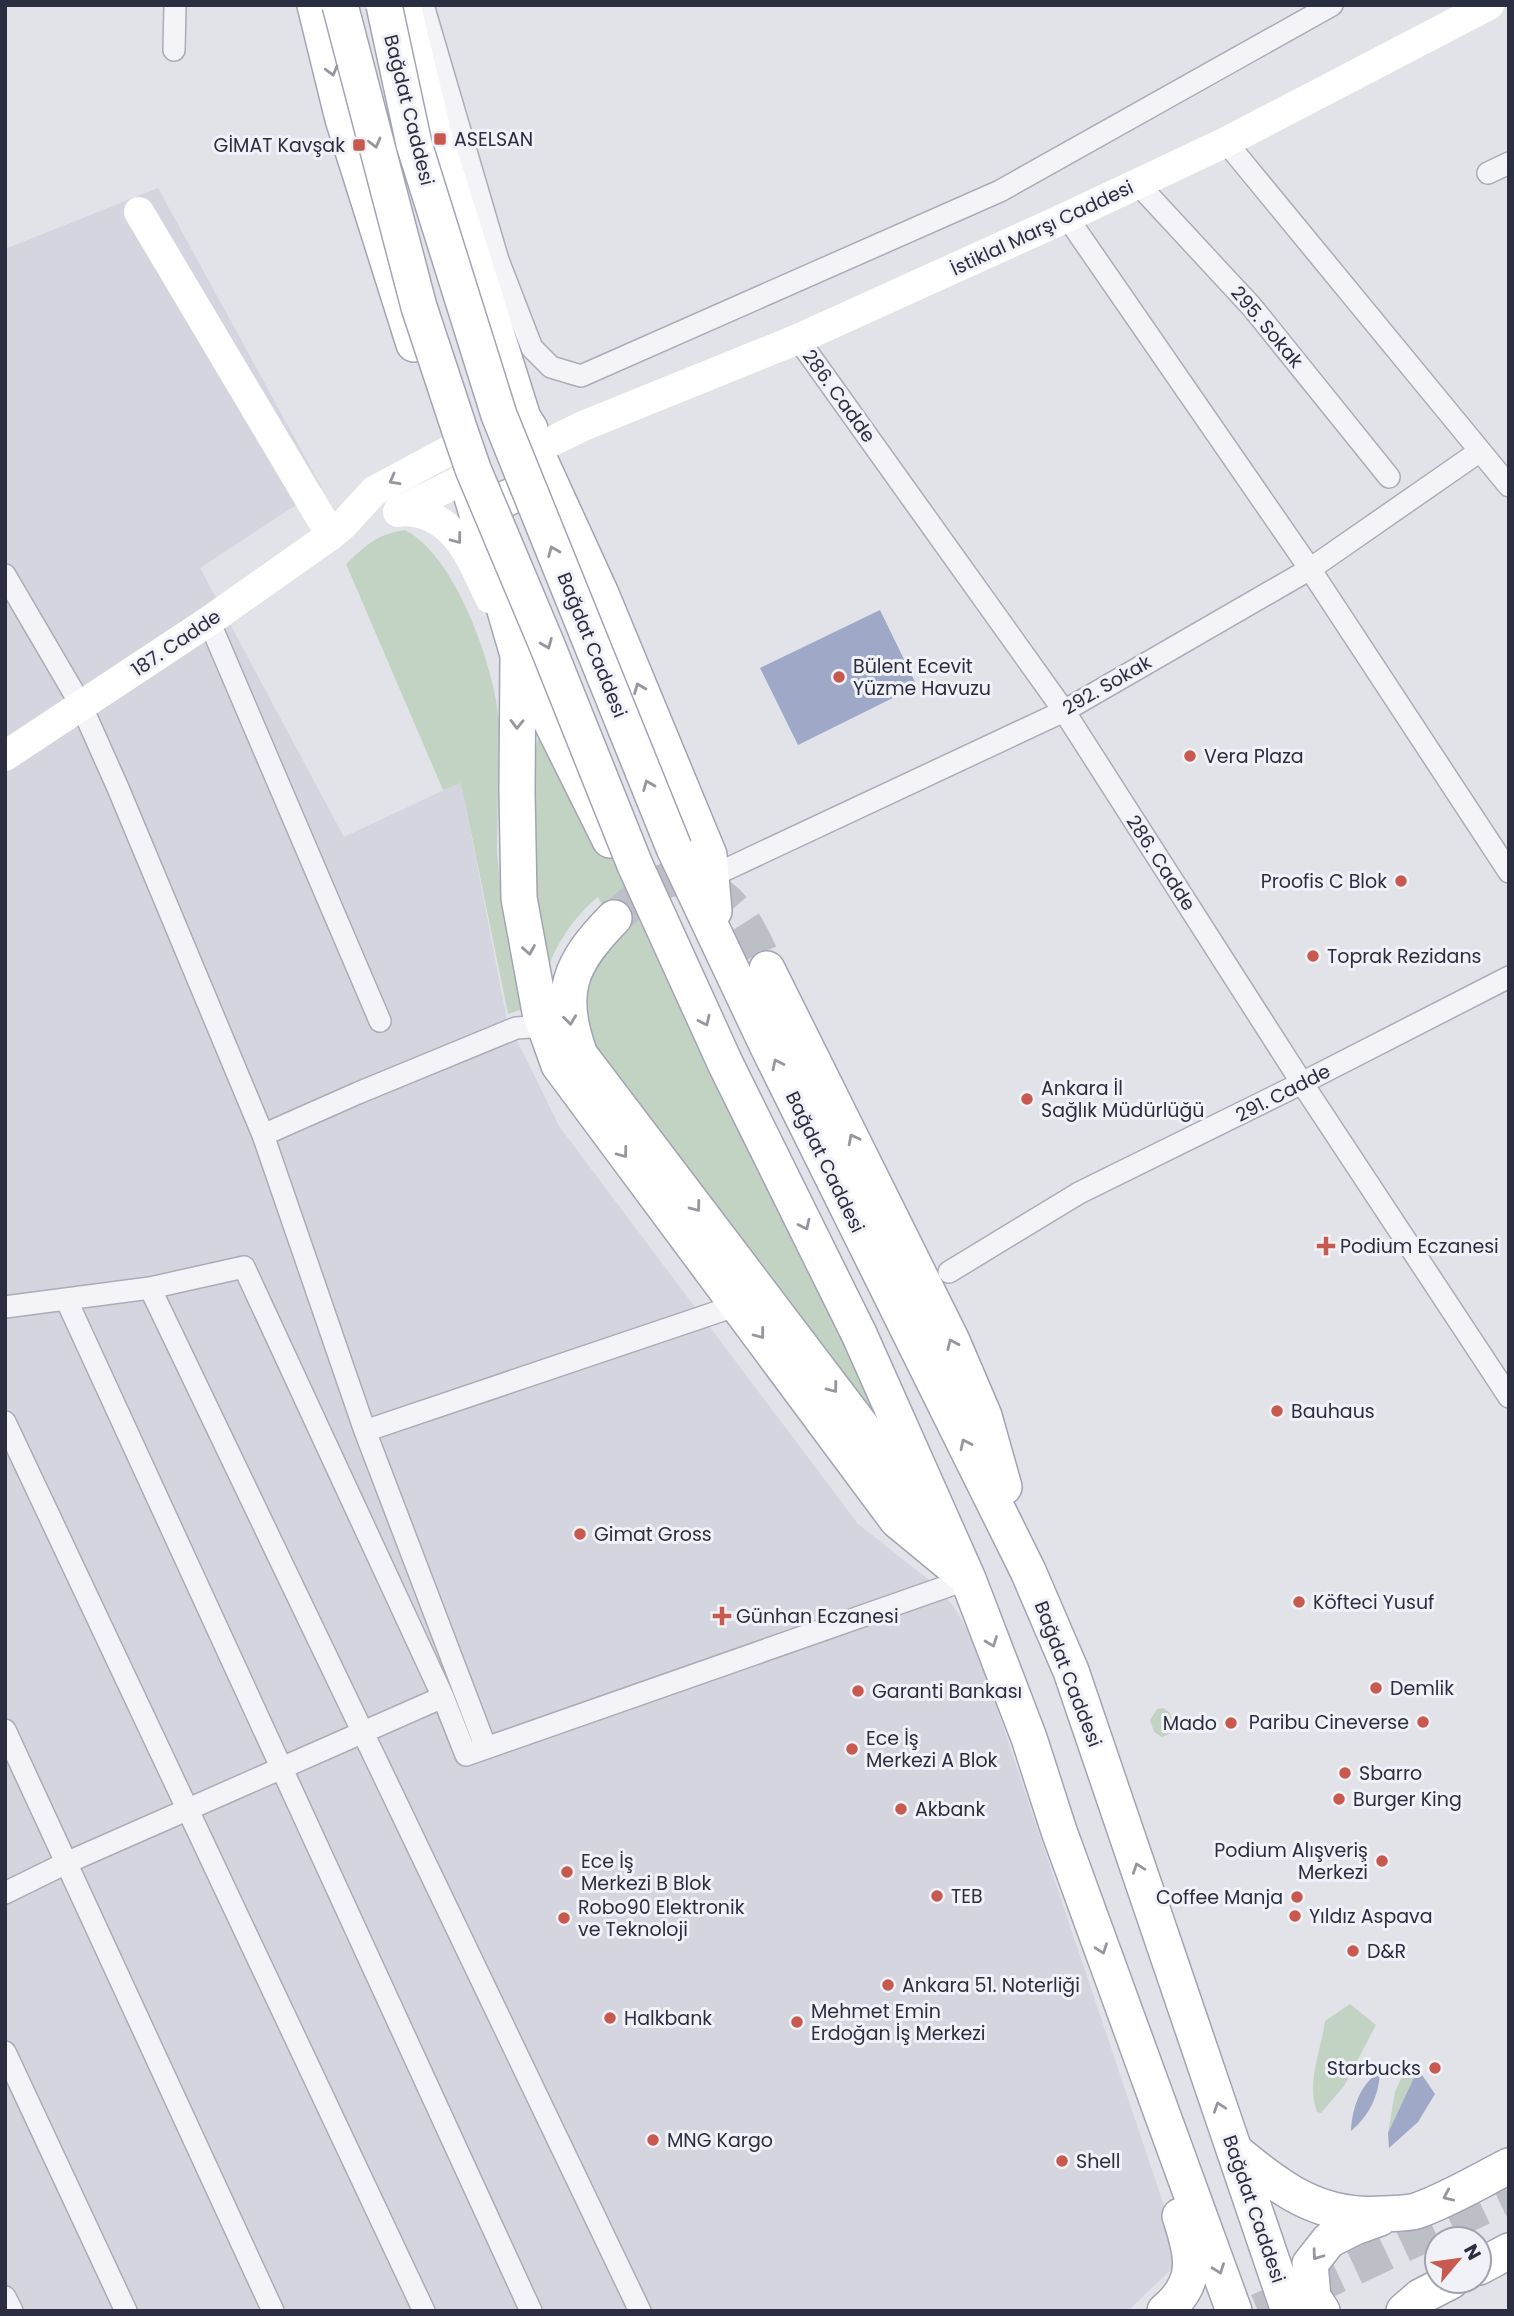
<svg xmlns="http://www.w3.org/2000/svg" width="1514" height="2316" font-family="Poppins,sans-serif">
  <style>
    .built { fill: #d4d5de }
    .green { fill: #c3d3c3 }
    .water { fill: #9fa9c7 }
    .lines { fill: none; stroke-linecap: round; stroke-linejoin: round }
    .primary-tunnel { stroke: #bdbfc7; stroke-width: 35; stroke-dasharray: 35 18; stroke-linecap: butt }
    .street-casing { stroke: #abacb6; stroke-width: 24 }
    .primary-casing { stroke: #a1a4b4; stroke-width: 38 }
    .street { stroke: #f4f4f8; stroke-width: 21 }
    .secondary { stroke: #fff; stroke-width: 30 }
    .primary { stroke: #fff; stroke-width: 35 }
    .primary-bridge-casing { stroke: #a1a4b4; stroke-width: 38; stroke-linecap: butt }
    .primary-bridge { stroke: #fff; stroke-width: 35 }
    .oneway { stroke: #9596a0 }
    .poi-dot { fill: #c7594e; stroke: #f1f2f7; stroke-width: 2.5 }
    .labels { text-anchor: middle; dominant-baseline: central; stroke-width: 6; stroke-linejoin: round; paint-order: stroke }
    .street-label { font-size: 19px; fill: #2b2d40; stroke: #f1f2f7 }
    .poi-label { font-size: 19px; fill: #2b2d40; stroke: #f1f2f7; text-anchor: start }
  </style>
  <rect width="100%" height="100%" fill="#e2e3e9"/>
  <!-- built -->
  <path class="built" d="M158 188 322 488 200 568 344 837 461 782 507 1020 559 1126 858 1524 933 1583 954 1607 976 1646 1182 2259 1128 2311H5V249Z"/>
  <!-- green -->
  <path class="green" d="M405 530C456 556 494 666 499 720L497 854 503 913 523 1009 508 1014 461 783 443 790 346 564C368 544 375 535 405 530Z
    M551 727 899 1454 593 1048C579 996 585 979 619 937L598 897C574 916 557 943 546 972 541 937 533 901 531 865 530 843 531 754 539 736 542 731 546 729 551 727Z
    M1163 1708 1169 1712 1174 1723 1171 1733 1162 1737 1154 1732 1150 1720 1157 1709Z
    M1350 2004 1376 2025 1344 2086 1321 2113 1317 2112C1306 2082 1321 2051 1325 2021Z
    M1407 2065 1418 2069 1388 2133 1395 2092Z"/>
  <!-- water -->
  <path class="water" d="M880 610 917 686 798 745 760 668Z
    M1418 2069 1435 2094 1418 2122 1389 2148 1388 2133Z
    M1380 2072C1379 2096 1369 2116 1351 2131 1352 2109 1360 2083 1380 2072Z"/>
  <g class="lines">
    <!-- primary-tunnel -->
    <path class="primary-tunnel" d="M614 918C629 906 644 890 662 882 673 877 688 879 698 883 737 899 751 933 767 969
      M1258 2311 1305 2291 1509 2195"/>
    <!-- street casing -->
    <g class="street-casing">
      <path id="street" d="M423 5 498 260 532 348 551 367 581 376 1000 191 1332 5
        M174 50 175 5
        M1226 142 1509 486
        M1488 173 1509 163
        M1138 184 1252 307 1389 477
        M1067 217 1310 569 1509 872
        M798 339 1064 711 1302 1083 1509 1397
        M5 575 81 705 118 788 263 1135 358 1093 516 1028 545 1026
        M209 621 380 1021
        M710 877 1064 711 1310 569 1480 451
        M263 1135 365 1431 738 1305
        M949 1272 1079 1193 1302 1083 1509 977
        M150 1288 640 2311
        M66 1299 531 2311
        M5 1307 150 1288 244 1267 443 1697
        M5 1422 424 2311
        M365 1431 486 1748
        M5 1730 273 2311
        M5 1893 66 1863 443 1697 466 1755 968 1579
        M5 2052 126 2311
        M5 2297 12 2311"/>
    </g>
    <!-- primary casing -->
    <g class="primary-casing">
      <path id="primary" d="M315 5 343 119 414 344
        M403 5 434 135 523 418 530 429 537 454 601 594 709 855 714 911
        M470 490 518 655 610 840
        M479 525C499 495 521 487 556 497
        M518 655 517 792 519 898 540 1012 559 1065 897 1520 960 1572
        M674 848 768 1047 1028 1571 1071 1671 1289 2311
        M635 865 726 1065 859 1334 968 1579 1029 1738 1059 1831 1234 2311
        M614 918C569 964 557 993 580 1055L862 1427 922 1512
        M767 969 952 1341 984 1416 1004 1487
        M1234 2150C1280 2189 1320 2219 1383 2214 1394 2213 1406 2214 1416 2211 1448 2200 1479 2181 1509 2166
        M1479 2267 1509 2251
        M1165 2311C1200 2282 1193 2255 1180 2216
        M1322 2311 1313 2297 1310 2264 1329 2240 1355 2227 1380 2218
        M1404 2311 1420 2297 1451 2281"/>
    </g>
    <!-- street -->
    <use href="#street" class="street"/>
    <!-- secondary -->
    <path class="secondary" d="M139 212 331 535
      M536 449 583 426 798 339 1067 217 1226 142 1489 5
      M399 511C453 509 470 556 490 598
      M398 512 466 478
      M5 756 209 621 331 535 343 525 374 491 454 448"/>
    <!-- primary -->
    <use href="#primary" class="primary"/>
    <!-- primary-bridge casing -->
    <g class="primary-bridge-casing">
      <path id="primary-bridge" d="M340 5 419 307 460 431 473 469 547 645 635 865
        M384 5 414 144 499 415 674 848"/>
    </g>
    <!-- primary-bridge -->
    <use href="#primary-bridge" class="primary-bridge"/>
  </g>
  <!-- one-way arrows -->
  <defs><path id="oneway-chevron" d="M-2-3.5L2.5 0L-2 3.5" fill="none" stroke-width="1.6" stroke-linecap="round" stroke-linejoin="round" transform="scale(1.75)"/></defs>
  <g class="oneway">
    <use href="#oneway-chevron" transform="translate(332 71) rotate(75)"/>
    <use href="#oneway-chevron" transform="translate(375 143) rotate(75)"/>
    <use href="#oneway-chevron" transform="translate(394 480) rotate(151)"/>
    <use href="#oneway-chevron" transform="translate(457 539) rotate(53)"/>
    <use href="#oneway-chevron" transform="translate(553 551) rotate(-112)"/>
    <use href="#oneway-chevron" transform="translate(547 644) rotate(68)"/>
    <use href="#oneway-chevron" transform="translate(639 688) rotate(-112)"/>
    <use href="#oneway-chevron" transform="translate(517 724) rotate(91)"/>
    <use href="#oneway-chevron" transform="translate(648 785) rotate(-112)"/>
    <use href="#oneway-chevron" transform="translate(529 950) rotate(80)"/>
    <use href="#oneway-chevron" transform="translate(570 1020) rotate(83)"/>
    <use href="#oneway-chevron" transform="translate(705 1021) rotate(65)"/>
    <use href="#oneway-chevron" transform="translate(777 1064) rotate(-116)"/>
    <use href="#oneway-chevron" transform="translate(853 1139) rotate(-117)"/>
    <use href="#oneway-chevron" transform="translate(623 1153) rotate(53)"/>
    <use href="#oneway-chevron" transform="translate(696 1207) rotate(53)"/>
    <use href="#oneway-chevron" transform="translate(805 1225) rotate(64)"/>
    <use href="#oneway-chevron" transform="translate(760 1334) rotate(53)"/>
    <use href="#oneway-chevron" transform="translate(952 1344) rotate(-114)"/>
    <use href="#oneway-chevron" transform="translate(833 1388) rotate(53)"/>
    <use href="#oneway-chevron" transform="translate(965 1444) rotate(-116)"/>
    <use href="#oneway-chevron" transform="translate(992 1642) rotate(69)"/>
    <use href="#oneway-chevron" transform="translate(1138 1868) rotate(-109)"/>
    <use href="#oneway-chevron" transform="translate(1102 1949) rotate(70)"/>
    <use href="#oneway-chevron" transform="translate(1219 2107) rotate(-109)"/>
    <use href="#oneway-chevron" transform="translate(1448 2196) rotate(156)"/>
    <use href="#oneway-chevron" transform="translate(1317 2255) rotate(126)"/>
    <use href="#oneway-chevron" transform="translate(1219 2269) rotate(70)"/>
  </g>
  <!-- markers -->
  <g class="poi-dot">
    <rect x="433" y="132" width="14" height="14" rx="3.5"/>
    <rect x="352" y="138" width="14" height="14" rx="3.5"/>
    <circle cx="839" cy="677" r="7"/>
    <circle cx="1190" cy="756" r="7"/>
    <circle cx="1401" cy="881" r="7"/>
    <circle cx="1313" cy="956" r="7"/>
    <circle cx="1027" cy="1099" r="7"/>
    <path d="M1322.5 1235.5h7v7h7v7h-7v7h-7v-7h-7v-7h7z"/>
    <circle cx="1277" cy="1411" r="7"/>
    <circle cx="580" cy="1534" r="7"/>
    <circle cx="1299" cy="1602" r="7"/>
    <path d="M718.5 1605.5h7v7h7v7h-7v7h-7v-7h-7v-7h7z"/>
    <circle cx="1376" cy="1688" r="7"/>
    <circle cx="858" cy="1691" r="7"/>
    <circle cx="1423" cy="1722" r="7"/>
    <circle cx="1231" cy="1723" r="7"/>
    <circle cx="852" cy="1749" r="7"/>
    <circle cx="1345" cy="1773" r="7"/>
    <circle cx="1339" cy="1799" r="7"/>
    <circle cx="901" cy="1809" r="7"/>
    <circle cx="1382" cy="1861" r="7"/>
    <circle cx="567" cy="1872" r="7"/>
    <circle cx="937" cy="1896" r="7"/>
    <circle cx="1297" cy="1897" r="7"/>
    <circle cx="1295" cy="1916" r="7"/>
    <circle cx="564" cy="1918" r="7"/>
    <circle cx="1353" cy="1951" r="7"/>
    <circle cx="888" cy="1985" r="7"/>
    <circle cx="610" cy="2018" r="7"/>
    <circle cx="797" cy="2022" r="7"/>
    <circle cx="1435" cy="2068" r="7"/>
    <circle cx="653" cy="2140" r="7"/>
    <circle cx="1062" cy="2161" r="7"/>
  </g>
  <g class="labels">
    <!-- street labels -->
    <g class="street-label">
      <text transform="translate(409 110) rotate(76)">Bağdat Caddesi</text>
      <text transform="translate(1042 228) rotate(-25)">İstiklal Marşı Caddesi</text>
      <text transform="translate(1267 327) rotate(50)">295. Sokak</text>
      <text transform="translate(839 396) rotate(54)">286. Cadde</text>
      <text transform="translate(176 643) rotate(-34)">187. Cadde</text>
      <text transform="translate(592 645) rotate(68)">Bağdat Caddesi</text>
      <text transform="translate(1107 685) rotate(-30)">292. Sokak</text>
      <text transform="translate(1161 863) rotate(57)">286. Cadde</text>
      <text transform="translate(1283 1093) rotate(-27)">291. Cadde</text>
      <text transform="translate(825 1162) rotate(64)">Bağdat Caddesi</text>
      <text transform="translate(1068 1674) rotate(69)">Bağdat Caddesi</text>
      <text transform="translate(1254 2209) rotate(71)">Bağdat Caddesi</text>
    </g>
    <!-- poi labels -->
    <g class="poi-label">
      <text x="454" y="139">ASELSAN</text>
      <text x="345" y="145" text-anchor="end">GİMAT Kavşak</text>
      <text x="853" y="666">Bülent Ecevit<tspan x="853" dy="22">Yüzme Havuzu</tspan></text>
      <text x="1204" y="756">Vera Plaza</text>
      <text x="1387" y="881" text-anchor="end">Proofis C Blok</text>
      <text x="1327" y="956">Toprak Rezidans</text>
      <text x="1041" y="1088">Ankara İl<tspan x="1041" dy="22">Sağlık Müdürlüğü</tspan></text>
      <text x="1340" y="1246">Podium Eczanesi</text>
      <text x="1291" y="1411">Bauhaus</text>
      <text x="594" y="1534">Gimat Gross</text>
      <text x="1313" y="1602">Köfteci Yusuf</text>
      <text x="736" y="1616">Günhan Eczanesi</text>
      <text x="1390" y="1688">Demlik</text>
      <text x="872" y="1691">Garanti Bankası</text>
      <text x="1409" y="1722" text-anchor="end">Paribu Cineverse</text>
      <text x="1217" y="1723" text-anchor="end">Mado</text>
      <text x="866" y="1738">Ece İş<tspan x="866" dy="22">Merkezi A Blok</tspan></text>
      <text x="1359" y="1773">Sbarro</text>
      <text x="1353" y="1799">Burger King</text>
      <text x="915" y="1809">Akbank</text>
      <text x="1368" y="1850" text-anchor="end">Podium Alışveriş<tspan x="1368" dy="22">Merkezi</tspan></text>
      <text x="581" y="1861">Ece İş<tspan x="581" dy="22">Merkezi B Blok</tspan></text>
      <text x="951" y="1896">TEB</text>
      <text x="1283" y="1897" text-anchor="end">Coffee Manja</text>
      <text x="578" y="1907">Robo90 Elektronik<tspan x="578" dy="22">ve Teknoloji</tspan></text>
      <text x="1309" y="1916">Yıldız Aspava</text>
      <text x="1367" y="1951">D&amp;R</text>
      <text x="902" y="1985">Ankara 51. Noterliği</text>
      <text x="811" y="2011">Mehmet Emin<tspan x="811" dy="22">Erdoğan İş Merkezi</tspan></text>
      <text x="624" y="2018">Halkbank</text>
      <text x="1421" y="2068" text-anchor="end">Starbucks</text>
      <text x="667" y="2140">MNG Kargo</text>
      <text x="1076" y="2161">Shell</text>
    </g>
  </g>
  <!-- border -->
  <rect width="1514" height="2316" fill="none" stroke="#2b2d40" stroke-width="14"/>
  <!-- north arrow -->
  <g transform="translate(1458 2260) rotate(61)"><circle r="33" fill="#f1f2f7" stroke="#a2a3ae" stroke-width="2"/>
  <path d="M0-5L12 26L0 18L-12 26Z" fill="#c7594e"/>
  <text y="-10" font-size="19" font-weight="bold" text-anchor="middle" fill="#2b2d40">N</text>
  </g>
</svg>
